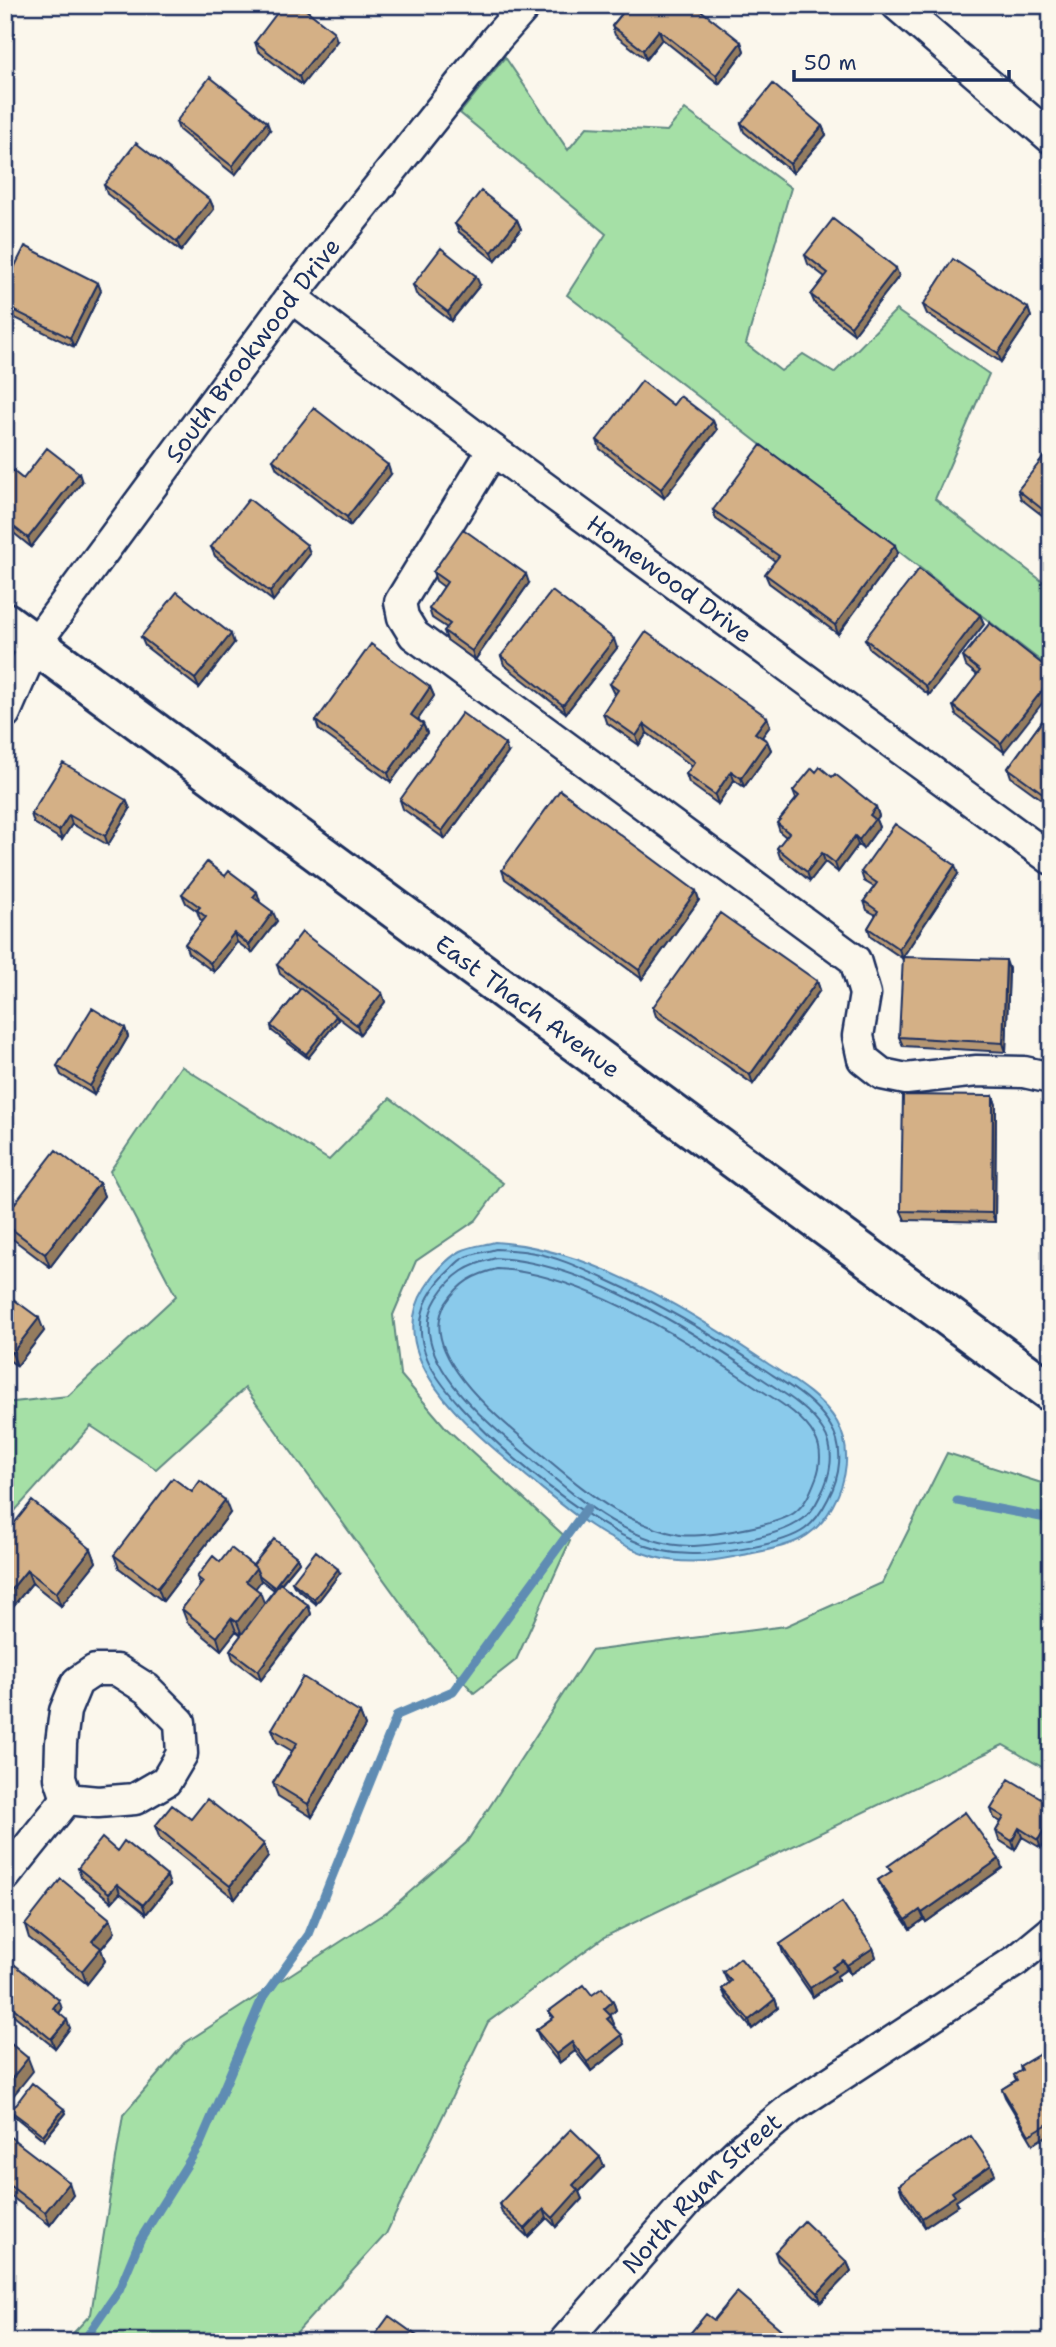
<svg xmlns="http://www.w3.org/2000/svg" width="1056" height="2347" font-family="'Shantell Sans',sans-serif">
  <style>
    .green { fill: #a5e0a6; stroke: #608882; stroke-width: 2 }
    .water { fill: #8acaeb; stroke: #5e8cb3; stroke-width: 2 }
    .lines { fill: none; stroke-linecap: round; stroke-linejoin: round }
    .shore { stroke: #476d96; stroke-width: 2 }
    .stream { stroke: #5e8cb3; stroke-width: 9 }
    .street-casing { stroke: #1b2f5e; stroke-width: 35 }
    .secondary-casing { stroke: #1b2f5e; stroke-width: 44 }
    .street { stroke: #fbf7ec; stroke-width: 30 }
    .secondary { stroke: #fbf7ec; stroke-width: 38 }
    .wall { fill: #b69773; stroke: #1b2f5e; stroke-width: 2; fill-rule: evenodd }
    .shaded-wall { fill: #947b5e; stroke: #1b2f5e; stroke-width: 2 }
    .building { fill: #d4b086; stroke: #1b2f5e; stroke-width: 2 }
    .labels { text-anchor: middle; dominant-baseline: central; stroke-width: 5; stroke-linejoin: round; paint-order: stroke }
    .street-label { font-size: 24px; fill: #1b2f5e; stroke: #fbf7ec }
  </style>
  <rect width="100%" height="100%" fill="#fbf7ec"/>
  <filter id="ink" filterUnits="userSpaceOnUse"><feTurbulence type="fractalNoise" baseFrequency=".0143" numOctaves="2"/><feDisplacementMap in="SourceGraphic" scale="14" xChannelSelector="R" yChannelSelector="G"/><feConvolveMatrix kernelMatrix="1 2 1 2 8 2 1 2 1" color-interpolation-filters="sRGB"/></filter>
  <g filter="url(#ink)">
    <!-- green -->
    <path class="green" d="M505 57 568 150 587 127 667 131 685 109 791 188 746 344 781 371 803 354 834 373 896 310 989 374 935 499 1051 588V669L567 295 606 234 460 113Z
      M181 1066 329 1160 390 1098 503 1183 476 1220 416 1261 393 1315 400 1374 446 1428 570 1541 516 1660 474 1693 432 1646 245 1388 156 1469 91 1426 5 1522V1403L68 1396 176 1296 110 1171Z
      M947 1453 1051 1486V1772L1003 1745 604 1937 488 2022 386 2234 288 2342H65L91 2314 123 2115 185 2043 388 1911 466 1843 591 1651 786 1626 882 1583Z"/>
    <!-- water -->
    <path class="water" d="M495 1242C526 1244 550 1250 579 1260 646 1284 709 1324 767 1363 791 1379 822 1397 837 1422 852 1449 847 1480 833 1505 815 1540 789 1546 753 1553 738 1556 722 1560 707 1561 690 1562 672 1562 655 1557 605 1543 563 1506 524 1474 475 1433 380 1359 425 1288 433 1275 447 1258 461 1251 471 1246 484 1245 495 1242Z"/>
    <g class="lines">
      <!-- shore -->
      <path class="shore" d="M496 1249C507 1250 518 1250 529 1252 556 1256 583 1269 607 1280 662 1305 713 1335 762 1368 786 1384 815 1400 830 1425 845 1448 840 1477 828 1499 822 1511 816 1521 805 1529 783 1545 724 1553 697 1554 674 1555 653 1550 632 1540 577 1516 449 1413 427 1358 413 1323 424 1293 451 1269 455 1265 459 1260 464 1258 473 1253 486 1252 496 1249Z
        M496 1258C585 1263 686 1327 758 1376 780 1391 809 1407 823 1430 836 1450 831 1476 820 1496 815 1507 808 1517 797 1523 773 1538 723 1544 694 1546 631 1548 575 1496 530 1458 491 1426 401 1355 437 1298 453 1273 468 1265 496 1258Z
        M497 1269C577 1272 684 1338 750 1383 772 1398 802 1413 815 1437 822 1449 821 1465 816 1478 811 1491 806 1504 794 1513 776 1526 702 1538 680 1535 657 1531 637 1522 616 1511 589 1495 564 1473 540 1453 506 1424 414 1354 446 1303 460 1282 473 1275 497 1269Z"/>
      <!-- stream -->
      <path class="stream" d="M957 1501 1051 1519
        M83 2342 119 2290 140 2240 200 2144 261 2001 309 1934 397 1715 453 1691 587 1508"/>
      <!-- street casing -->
      <g class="street-casing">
        <g id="street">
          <path d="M897 5 1051 138"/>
          <path id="s1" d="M291 297 493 450 1051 859"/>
          <path d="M493 450 400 602 403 617 414 635 855 960 865 994 858 1036 863 1059 882 1074 906 1079 977 1071 1024 1072 1051 1078"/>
          <path id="s2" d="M5 713 35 644 291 297 496 39 526 5"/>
          <path d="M95 1670H117L147 1689 180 1722 182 1754 166 1781 135 1799 98 1802 67 1799 60 1778 61 1743 65 1711 77 1682Z"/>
          <path d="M5 1876 67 1799"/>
          <path id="s3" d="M564 2342 691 2197 740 2150 791 2108 1017 1960 1051 1932"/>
        </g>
      </g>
      <!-- secondary casing -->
      <g class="secondary-casing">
        <g id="secondary">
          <path id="s4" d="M5 622 1051 1392"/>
        </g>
      </g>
      <!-- street -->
      <use href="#street" class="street"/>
      <!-- secondary -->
      <use href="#secondary" class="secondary"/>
    </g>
    <!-- wall -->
    <path class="wall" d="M629 5 741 42 744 51 719 84 662 39 646 59 615 35 612 26Z
      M337 41 302 85 258 51 255 42Z
      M176 122 270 130 235 175 179 130Z
      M741 123 822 126 826 135 793 173 744 132Z
      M104 185 210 200 214 209 181 251 107 194Z
      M517 220 521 229 495 261 459 232 455 224Z
      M805 255 899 276 854 334 815 304 811 295 825 277 808 264Z
      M98 283 101 291 74 347 5 313V286Z
      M413 285H480L451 321 416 294Z
      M923 305 1028 308 1031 317 1001 362 927 314Z
      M673 405 713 421 717 430 664 498 600 449 597 440Z
      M1051 449V522L1021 499 1018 490Z
      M273 460 391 474 350 526 277 469Z
      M5 468 23 479 82 482 31 547 5 526Z
      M713 510 898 553 838 634 769 583 765 574 775 561 716 519Z
      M307 545 310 554 273 601 215 556 211 547Z
      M433 572 529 583 475 660 447 640 444 631 447 628 432 618 429 609 444 587 436 581Z
      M980 615 984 624 929 695 869 648 865 639Z
      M990 623 1004 752 956 715 953 706 977 675 966 666 963 657Z
      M141 637 234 643 199 688 145 646Z
      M617 648 566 713 504 665 501 656Z
      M610 684 767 717 770 726 762 737 767 741 771 750 744 787 734 780 718 804 689 783 686 774 692 766 670 750 647 733 639 745 606 722 603 713 615 694Z
      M430 687 434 696 418 719 423 724 427 733 391 782 319 730 316 721Z
      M1051 709V806L1011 777 1008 768Z
      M508 753 445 839 403 809 400 800Z
      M816 772 832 777 876 807 879 816 876 820 879 827 863 849 858 845 838 872 825 862 810 881 780 857 777 848 786 837 780 832 777 823 796 799 793 791Z
      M126 800 130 809 108 845 72 824 62 840 34 823 31 814Z
      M502 870 696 891 699 900 642 979 505 879Z
      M861 872 958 874 902 958 871 937 868 928 876 915 867 910 864 901 874 887 864 881Z
      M225 876 257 892 259 902 277 921 252 953 237 942 214 972 188 953 185 944 203 921 200 919 197 911 186 903 182 894Z
      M277 965 382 993 385 1002 360 1034 336 1016 338 1020 308 1058 272 1031 271 1026 300 989 280 974Z
      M1009 969 1006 1052 903 1046 899 1037Z
      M817 981 820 990 753 1084 656 1016 653 1007Z
      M125 1028 128 1037 94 1095 61 1075 57 1066Z
      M993 1096 996 1105 995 1222 905 1220 901 1211Z
      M99 1183 104 1196 50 1267 6 1234 5 1231V1216Z
      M5 1293 44 1331 17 1366 5 1357Z
      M192 1492 230 1513 163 1601 119 1568 114 1555Z
      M5 1535 91 1549 96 1562 61 1606 32 1583 5 1616Z
      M297 1557 299 1562 281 1584 308 1605 311 1614 261 1680 233 1659 230 1650 241 1635 236 1631 221 1650 187 1622 182 1609 200 1586 197 1577 220 1562 253 1565ZM261 1580 274 1590 264 1603 255 1588Z
      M340 1573 316 1604 294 1586 292 1582Z
      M360 1713 365 1726 312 1817 278 1796 273 1783 292 1751 277 1742 272 1729Z
      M1051 1804 1041 1848 1022 1837 1015 1850 999 1840 996 1831 1001 1822 994 1818 991 1809Z
      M191 1819 268 1857 235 1899 160 1839 155 1826Z
      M117 1851 170 1885 146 1914 120 1893 112 1902 81 1877 78 1868Z
      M999 1859 1002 1868 926 1922 924 1919 910 1929 882 1889 878 1880 891 1872 888 1866Z
      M110 1919 115 1932 101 1949 105 1961 87 1984 29 1938 25 1925Z
      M780 1944 873 1948 876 1957 850 1974 847 1969 837 1976 838 1980 813 1997 783 1953Z
      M5 1957 62 2009 59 2013 70 2028 55 2048 5 2008Z
      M723 1972 775 1999 778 2008 752 2029 726 1998 722 1989 729 1983 727 1981Z
      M592 1995 613 2001 616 2010 610 2015 614 2024 613 2025 625 2044 591 2071 575 2051 559 2063 540 2039 536 2030 552 2018 549 2011Z
      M1051 2049V2133L1033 2144 1005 2097 1002 2089 1016 2080 1014 2075 1021 2071 1020 2066Z
      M64 2109 66 2113 44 2140 13 2115 11 2111Z
      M5 2133 73 2195 50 2225 5 2192Z
      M600 2157 604 2166 579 2192 582 2199 556 2227 547 2218 528 2237 502 2213 499 2204Z
      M995 2174 956 2201 958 2205 925 2227 902 2194 899 2185Z
      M775 2252 847 2262 851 2271 821 2302 778 2261Z"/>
    <!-- shaded-wall -->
    <path class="shaded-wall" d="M659 30 662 39 646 59 643 50Z
      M334 32 337 41 302 85 299 76Z
      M741 42 744 51 719 84 716 75Z
      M267 122 270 130 235 175 232 166Z
      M822 126 826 135 793 173 790 164Z
      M210 200 214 209 181 251 177 242Z
      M517 220 521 229 495 261 492 252Z
      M896 268 899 276 854 334 851 326Z
      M476 276 480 285 451 321 448 312Z
      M98 283 101 291 74 347 70 338Z
      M1028 308 1031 317 1001 362 998 353Z
      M713 421 717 430 664 498 661 489Z
      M388 465 391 474 350 526 347 517Z
      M79 473 82 482 31 547 28 538Z
      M307 545 310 554 273 601 270 592Z
      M895 545 898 553 838 634 835 625Z
      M526 574 529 583 475 660 472 651Z
      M980 615 984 624 929 695 926 686Z
      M231 634 234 643 199 688 195 679Z
      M614 639 617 648 566 713 563 705Z
      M1051 679V692L1004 752 1001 743Z
      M430 687 434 696 415 724 411 715Z
      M767 717 770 726 759 741 755 733Z
      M423 724 427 733 391 782 388 773Z
      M644 724 647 733 639 745 636 736Z
      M767 741 771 750 744 787 741 778Z
      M505 744 508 753 445 839 442 831Z
      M731 771 734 780 718 804 715 795Z
      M126 800 130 809 108 845 105 836Z
      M876 807 879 816 876 820 879 827 863 849 859 840 870 815Z
      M69 815 72 824 62 840 59 831Z
      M855 836 858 845 838 872 835 863Z
      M822 853 825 862 810 881 807 872Z
      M955 865 958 874 902 958 899 949Z
      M696 891 699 900 642 979 639 970Z
      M257 892 260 901 256 906 253 897Z
      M273 912 277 921 252 953 249 945Z
      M234 933 237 942 214 972 210 963Z
      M1006 960 1009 969 1006 1052 1003 1043Z
      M817 981 820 990 753 1084 750 1075Z
      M382 993 385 1002 360 1034 357 1025Z
      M336 1016 338 1020 308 1058 306 1054Z
      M125 1028 128 1037 94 1095 90 1086Z
      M993 1096 996 1105 995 1222 992 1213Z
      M99 1183 104 1196 50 1267 45 1254Z
      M39 1318 44 1331 17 1366 12 1353Z
      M225 1500 230 1513 163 1601 158 1588Z
      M91 1549 96 1562 61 1606 56 1593Z
      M297 1557 299 1562 275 1591 274 1587Z
      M256 1568 261 1581 251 1594 246 1581Z
      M338 1569 340 1573 316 1604 314 1599Z
      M27 1570 32 1583 5 1616V1597Z
      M260 1592 265 1605 242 1635 237 1622Z
      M308 1605 311 1614 261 1680 258 1671Z
      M231 1618 236 1631 221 1650 217 1637Z
      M360 1713 365 1726 312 1817 308 1804Z
      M1051 1818V1833L1041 1848 1038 1840Z
      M1019 1828 1022 1837 1015 1850 1012 1841Z
      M264 1844 268 1857 235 1899 230 1886Z
      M999 1859 1002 1868 926 1922 922 1913Z
      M167 1876 170 1885 146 1914 143 1905Z
      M117 1884 120 1893 112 1902 109 1893Z
      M920 1910 924 1919 910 1929 906 1920Z
      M110 1919 115 1932 101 1949 105 1961 87 1984 82 1971 92 1941Z
      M873 1948 876 1957 850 1974 847 1965Z
      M843 1960 847 1969 837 1976 838 1980 813 1997 810 1988 832 1967Z
      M775 1999 778 2008 752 2029 749 2020Z
      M59 2000 62 2009 56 2017 53 2008Z
      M613 2001 616 2010 607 2018 604 2009Z
      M611 2016 614 2024 610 2027 607 2019Z
      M67 2020 70 2028 55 2048 51 2039Z
      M622 2035 625 2044 591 2071 587 2062Z
      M572 2042 575 2051 559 2063 556 2054Z
      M28 2058 33 2071 5 2106V2087Z
      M64 2109 66 2113 44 2140 43 2135Z
      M600 2157 604 2166 579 2192 582 2199 556 2227 553 2218 573 2185Z
      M991 2165 995 2174 956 2201 958 2205 925 2227 922 2218 952 2192Z
      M69 2182 73 2195 50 2225 45 2212Z
      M544 2209 547 2218 528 2237 525 2229Z
      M847 2262 851 2271 821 2302 818 2293Z
      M785 2333 789 2342H778Z"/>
    <!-- building -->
    <path class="building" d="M283 5H300L334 32 299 76 255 42Z
      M629 5H694L741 42 716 75 659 30 643 50 612 26Z
      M210 77 267 122 232 166 176 122Z
      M773 84 822 126 790 164 741 123Z
      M136 143 210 200 177 242 104 185Z
      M481 191 517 220 492 252 455 224Z
      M833 219 896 268 851 326 811 295 828 273 805 255Z
      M25 246 98 283 70 338 5 306V286Z
      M441 248 476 276 448 312 413 285Z
      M953 259 1028 308 998 353 923 305Z
      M642 381 673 405 680 396 713 421 661 489 597 440Z
      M314 408 388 465 347 517 273 460Z
      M761 445 895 545 835 625 765 574 779 556 713 510Z
      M47 448 79 473 28 538 5 520V468L7 466 23 479Z
      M1050 449H1051V516L1018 490Z
      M249 499 307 545 270 592 211 547Z
      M463 529 526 574 472 651 444 631 450 624 429 609 447 582 433 572Z
      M919 569 980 615 926 686 865 639Z
      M552 591 614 639 563 705 501 656Z
      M177 592 231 634 195 679 141 637Z
      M990 623 1051 671V679L1001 743 953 706 980 671 963 657Z
      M646 632 767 717 755 733 767 741 741 778 731 771 715 795 686 774 695 762 667 741 644 724 636 736 603 713 618 690 610 684Z
      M371 644 430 687 411 715 423 724 388 773 316 721Z
      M1051 709V799L1008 768Z
      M462 713 505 744 442 831 400 800Z
      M63 763 126 800 105 836 69 815 59 831 31 814Z
      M820 767 832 777 835 774 876 807 870 815 875 819 859 840 855 836 835 863 822 853 807 872 777 848 789 833 777 823 799 796 793 791 812 768 816 772Z
      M560 790 696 891 639 970 502 870Z
      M895 824 955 865 899 949 868 928 878 911 864 901 877 883 861 872Z
      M207 862 225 876 229 871 257 892 253 897 273 912 249 945 234 933 210 963 185 944 206 917 197 910 200 907 182 894Z
      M720 913 817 981 750 1075 653 1007Z
      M302 932 382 993 357 1025 277 965Z
      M903 957 1006 960 1003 1043 899 1037Z
      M301 988 336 1016 306 1054 271 1026Z
      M92 1008 125 1028 90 1086 57 1066Z
      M903 1095 993 1096 992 1213 901 1211Z
      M56 1150 99 1183 45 1254 5 1224V1216Z
      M5 1293 39 1318 12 1353 5 1347Z
      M173 1478 192 1492 200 1481 225 1500 158 1588 114 1555Z
      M32 1501 91 1549 56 1593 27 1570 5 1597V1535Z
      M274 1539 297 1557 274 1587 259 1575 256 1568 253 1565Z
      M231 1548 256 1568 246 1581 260 1592 237 1622 231 1618 217 1637 182 1609 203 1582 197 1577 213 1556 220 1562Z
      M316 1551 338 1569 314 1599 292 1582Z
      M280 1583 308 1605 258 1671 230 1650Z
      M303 1677 360 1713 308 1804 273 1783 297 1743 272 1729Z
      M1009 1779 1051 1804V1818L1038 1840 1019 1828 1012 1841 996 1831 1004 1817 991 1809Z
      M207 1799 264 1844 230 1886 155 1826 172 1805 191 1819Z
      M965 1812 999 1859 922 1913 920 1910 906 1920 878 1880 892 1871 888 1866Z
      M102 1838 117 1851 124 1841 167 1876 143 1905 117 1884 109 1893 78 1868Z
      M61 1879 110 1919 92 1941 101 1948 82 1971 25 1925Z
      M842 1902 873 1948 847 1965 843 1960 832 1967 835 1971 810 1988 780 1944Z
      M5 1957 59 2000 53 2008 67 2020 51 2039 5 2001Z
      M740 1958 775 1999 749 2020 722 1989 731 1981 723 1972Z
      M584 1985 592 1995 602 1988 613 2001 604 2009 611 2016 607 2019 622 2035 587 2062 572 2042 556 2054 536 2030 554 2017 549 2011Z
      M5 2039 28 2058 5 2087Z
      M1050 2048 1051 2104 1049 2105 1050 2107 1046 2110 1051 2118V2122L1029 2135 1002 2089 1017 2080 1014 2075 1022 2070 1020 2066Z
      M32 2083 64 2109 43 2135 11 2111Z
      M571 2129 600 2157 573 2185 578 2190 553 2218 544 2209 525 2229 499 2204Z
      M5 2133 69 2182 45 2212 5 2182Z
      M971 2136 991 2165 952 2192 955 2196 922 2218 899 2185Z
      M804 2221 847 2262 818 2293 775 2252Z
      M737 2292 785 2333 778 2342H683L706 2314 714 2320Z
      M389 2316 424 2341 423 2342H370Z"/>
  </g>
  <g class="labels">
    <!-- street labels -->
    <g class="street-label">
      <text stroke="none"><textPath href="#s2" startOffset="441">South Brookwood Drive</textPath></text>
      <text stroke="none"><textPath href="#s1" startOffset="472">Homewood Drive</textPath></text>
      <text stroke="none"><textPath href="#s4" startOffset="649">East Thach Avenue</textPath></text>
      <text stroke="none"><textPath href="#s3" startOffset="203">North Ryan Street</textPath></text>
    </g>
  </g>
  <!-- margin -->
  <rect width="1056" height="2347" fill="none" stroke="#fbf7ec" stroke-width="28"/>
  <rect x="14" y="14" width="1028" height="2319" fill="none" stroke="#1b2f5e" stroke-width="2.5" filter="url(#ink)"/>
  <!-- scale -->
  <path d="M794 70v10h215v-10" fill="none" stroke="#1b2f5e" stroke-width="3.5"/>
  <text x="804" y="70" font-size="21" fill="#1b2f5e" stroke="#fbf7ec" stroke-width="5" paint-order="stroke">50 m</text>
</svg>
